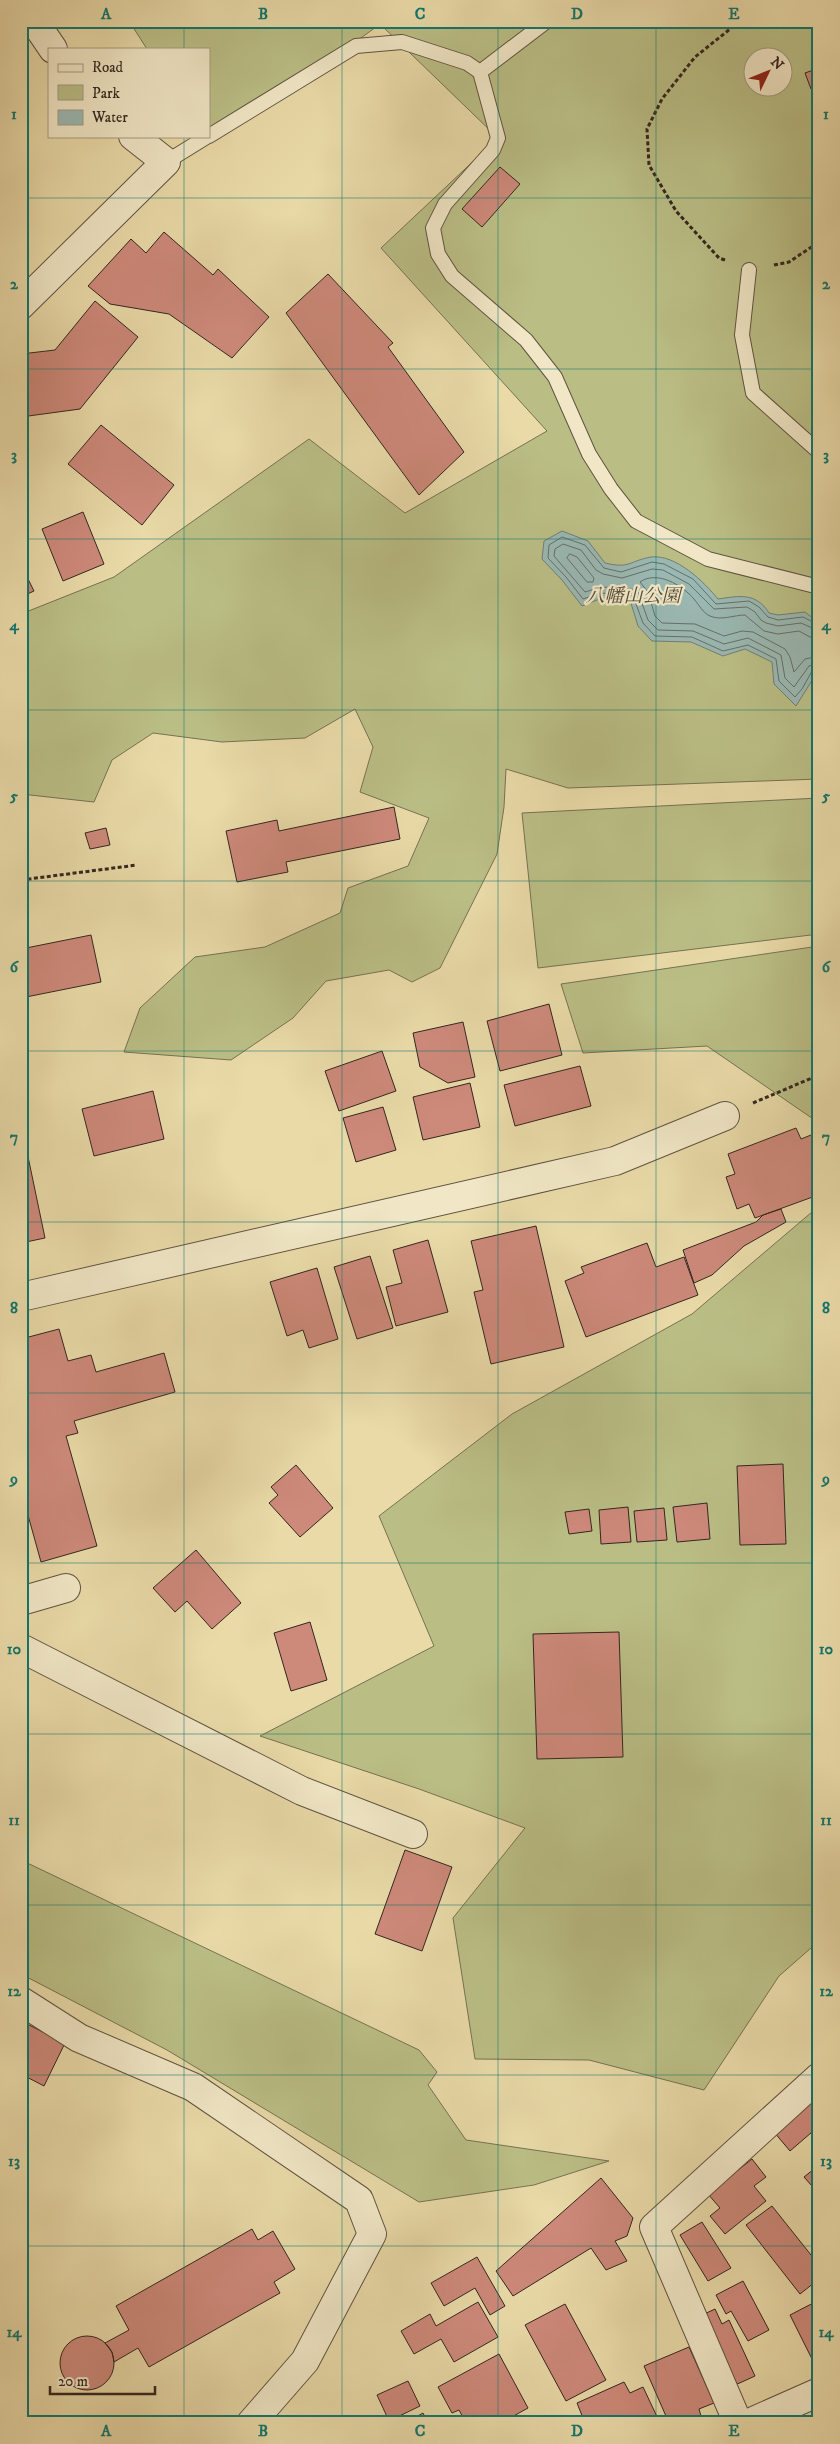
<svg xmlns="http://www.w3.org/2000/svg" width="840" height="2444" font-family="'IM FELL DW Pica','Noto Serif JP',serif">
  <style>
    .green { fill: #babe85; stroke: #767252; fill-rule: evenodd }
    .water { fill: #9ab8b2; stroke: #717e77 }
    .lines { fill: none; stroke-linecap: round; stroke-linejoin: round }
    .shore { stroke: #666f68; stroke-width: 1 }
    .building { fill: #cd897a; stroke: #33261f }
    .service-casing { stroke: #605341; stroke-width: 16 }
    .minor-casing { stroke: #605341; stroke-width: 30 }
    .tertiary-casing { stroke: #605341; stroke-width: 30 }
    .path { stroke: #33261f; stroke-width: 3; stroke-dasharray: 4 2.5; stroke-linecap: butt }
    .service { stroke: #f1e7c6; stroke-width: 14 }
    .minor { stroke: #f1e7c6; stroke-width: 28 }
    .tertiary { stroke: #f1e7c6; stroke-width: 28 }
    .grid { fill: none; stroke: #0f766e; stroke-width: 1; stroke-opacity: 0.55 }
    .labels { text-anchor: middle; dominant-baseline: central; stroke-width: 4.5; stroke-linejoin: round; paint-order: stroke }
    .park-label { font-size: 19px; font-style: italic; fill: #554c38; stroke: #f1e7c6 }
    .neatline { fill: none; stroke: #0f766e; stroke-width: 2 }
    .grid-label { font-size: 16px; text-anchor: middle; font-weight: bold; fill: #0f766e }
  </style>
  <rect width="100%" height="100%" fill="#e9daa8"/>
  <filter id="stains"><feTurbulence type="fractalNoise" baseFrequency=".004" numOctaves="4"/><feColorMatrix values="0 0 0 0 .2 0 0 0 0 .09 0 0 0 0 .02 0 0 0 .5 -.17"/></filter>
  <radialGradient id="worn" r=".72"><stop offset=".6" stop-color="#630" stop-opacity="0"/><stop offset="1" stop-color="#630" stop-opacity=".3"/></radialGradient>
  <!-- green -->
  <path class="green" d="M129 21H819V779L568 788 506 769 504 807 497 854 440 968 412 982 389 970 326 981 293 1018 231 1060 124 1052 140 1008 195 957 265 947 340 913 348 888 408 866 429 818 360 792 373 747 355 709 305 738 222 742 153 733 112 760 94 802 21 794V614L114 577 309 439 405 513 547 431 381 248 498 138 380 24 350 46 209 131V49H147ZM752 58H782V88H752Z
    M819 798V934L538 968 522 813Z
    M819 946V1123L707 1046 583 1053 561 984Z
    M819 1206V1941L779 1976 704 2090 589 2060 475 2059 453 1918 525 1828 419 1789 260 1736 434 1646 379 1516 512 1414 692 1314Z
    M21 1860 419 2050 437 2072 428 2085 466 2140 609 2161 534 2185 419 2202 167 2050 21 1974Z"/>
  <!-- water -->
  <path class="water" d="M562 531 588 541 605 563C630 569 629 561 651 557 676 554 704 582 718 599 739 596 756 592 769 613L778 615 805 612 819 623V675L816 674 796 706 774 684 772 662 745 649 723 656 691 642 652 641 638 626 630 600 602 598 582 606 562 580 542 559 544 541Z"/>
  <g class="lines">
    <!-- shore -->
    <path class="shore" d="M570 554 577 557 594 578 593 582H587L567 558Z
      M819 625 803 617 778 620 768 617 759 607 749 601 716 604 693 579 664 564 652 562 621 572 604 568 585 545 562 537 549 545 548 558 566 577 583 599 601 593 633 596 643 623 655 636 692 637 723 651 748 645 776 659 779 681 795 697 802 689 812 671 819 669
      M819 631 801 623 778 626 766 623 761 620 755 612 747 607 714 609 689 584 663 570 652 569 622 578 603 574 596 570 581 550 563 544 555 549 554 556 585 592 602 587 631 589 638 592 648 620 658 630 693 631 724 644 748 638 781 655 785 678 794 687 809 666 819 663
      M819 638 810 637 799 631 778 634 764 631 745 615C734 615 721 621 710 616 703 613 699 605 694 599 682 585 657 570 640 582L648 592 655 616 662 623 695 624 724 636 742 631 753 632 785 649 790 657 794 672 805 659 819 656"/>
  </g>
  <!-- building -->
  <path class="building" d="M819 68V86L811 89 805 73Z
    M500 167 520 184 482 227 462 209Z
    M164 232 213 275 218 269 269 317 232 358 169 314 110 304 88 286 131 239 146 253Z
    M328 274 393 343 388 347 464 452 419 495 286 313Z
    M95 301 138 337 80 409 21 417V354L55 350Z
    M101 425 174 485 142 525 68 464Z
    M83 512 104 564 63 581 42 529Z
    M21 565 34 591 21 597Z
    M394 807 400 839 286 862 288 872 237 882 226 831 277 820 279 831Z
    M106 828 110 845 90 849 85 833Z
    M91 935 101 982 21 998V949Z
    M549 1004 562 1055 500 1071 487 1021Z
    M463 1022 475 1077 448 1083 420 1067 413 1033Z
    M382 1051 396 1091 339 1111 325 1071Z
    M580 1066 591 1106 515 1126 504 1085Z
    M470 1083 480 1127 423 1140 413 1097Z
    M153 1091 164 1139 94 1156 82 1109Z
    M383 1107 396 1150 356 1162 343 1118Z
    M21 1123 45 1238 21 1243Z
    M796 1128 801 1139 816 1133 819 1140V1183L814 1185 818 1195 755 1218 749 1204 737 1209 726 1177 735 1174 728 1154Z
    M781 1209 786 1222 744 1246 712 1275 694 1283 683 1250 756 1222 763 1215Z
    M536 1226 564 1347 491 1364 474 1292 483 1290 471 1241Z
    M428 1240 448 1312 396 1326 386 1287 402 1283 393 1250Z
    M647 1243 656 1267 684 1257 698 1295 586 1337 565 1281 584 1273 581 1267Z
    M370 1256 393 1328 357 1339 334 1267Z
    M317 1268 338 1339 309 1348 303 1330 287 1336 270 1282Z
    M59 1329 68 1361 91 1355 96 1372 164 1353 175 1392 74 1421 78 1433 66 1436 97 1546 41 1562 21 1490V1449L26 1447 21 1429V1339Z
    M783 1464 786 1544 740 1545 737 1466Z
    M296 1465 333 1508 300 1537 269 1503 278 1495 271 1487Z
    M707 1503 710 1539 677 1542 673 1507Z
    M628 1507 631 1542 601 1544 599 1510Z
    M664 1508 667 1540 637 1542 634 1511Z
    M589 1509 592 1531 569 1534 565 1512Z
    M196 1550 241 1603 212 1629 187 1601 175 1612 153 1588Z
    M310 1622 327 1680 291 1691 274 1633Z
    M619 1632 623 1757 537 1759 533 1634Z
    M405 1850 452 1867 422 1951 375 1934Z
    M21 2021 65 2043 44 2086 21 2074Z
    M819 2095V2126L790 2151 774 2132Z
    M752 2159 766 2177 754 2186 766 2201 725 2234 710 2216 720 2208 708 2194Z
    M819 2165V2194L804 2177Z
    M601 2178 633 2218 627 2236 615 2241 627 2261 606 2270 591 2248 513 2296 496 2271Z
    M772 2206 819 2265V2279L800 2294 746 2225Z
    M702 2222 731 2268 708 2281 680 2235Z
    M252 2229 258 2240 273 2231 295 2269 274 2282 280 2293 149 2367 138 2348 114 2362 112 2352 105 2343 129 2330 116 2306Z
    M477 2257 505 2306 490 2315 475 2288 444 2306 431 2283Z
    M743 2281 769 2330 748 2341 731 2311 726 2314 716 2295Z
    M819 2300V2358L813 2361 790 2315Z
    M478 2302 498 2337 454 2362 441 2339 414 2354 401 2331 430 2314 436 2326Z
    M565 2304 606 2380 566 2401 525 2325Z
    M715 2309 722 2324 729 2320 755 2376 733 2386 700 2316Z
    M60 2363a27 27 0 1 1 54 0a27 27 0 1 1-54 0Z
    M689 2347 714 2403 699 2409 701 2416 686 2423H669L644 2366Z
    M499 2354 528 2408 501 2423H466L459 2410 452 2413 438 2387Z
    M408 2381 420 2406 389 2421 377 2395Z
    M624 2382 630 2393 643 2387 660 2423H585L577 2403Z
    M423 2413 428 2423H405Z"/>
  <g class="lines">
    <!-- service casing -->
    <g class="service-casing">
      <path id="service" d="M480 72 498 138 493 150 445 204 433 228 438 254 452 276 526 340 555 377 589 454 611 489 636 521 708 559 819 587
        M209 136 356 46 402 42 467 63 480 72 547 21
        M166 162 208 136
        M749 270 742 335 753 393 819 452"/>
    </g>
    <!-- minor casing -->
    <g class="minor-casing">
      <path id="minor" d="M34 21 53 49
        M21 305 166 162 133 136
        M21 1297 615 1161 725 1116
        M21 1601 66 1588
        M21 1648 302 1791 413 1834
        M21 2001 79 2038 193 2087 359 2200 372 2234 305 2361 251 2423
        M738 2423 654 2227 819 2077"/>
    </g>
    <!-- tertiary casing -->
    <g class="tertiary-casing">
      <path id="tertiary" d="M749 2423 819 2392"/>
    </g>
    <!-- path -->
    <path class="path" d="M725 260 719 258 676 211 649 165 647 129 662 99 695 57 740 21
      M774 265 789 262 819 242
      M21 880 137 865
      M753 1103 819 1075"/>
    <!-- service -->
    <use href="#service" class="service"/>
    <!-- minor -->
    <use href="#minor" class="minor"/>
    <!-- tertiary -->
    <use href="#tertiary" class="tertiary"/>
  </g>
  <!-- grid -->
  <path class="grid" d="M184 21V49M342 21V2423M498 21V2423M656 21V2423M184 136V2423M21 198H819M21 369H819M21 539H819M21 710H819M21 881H819M21 1051H819M21 1222H819M21 1393H819M21 1563H819M21 1734H819M21 1905H819M21 2075H819M21 2246H819"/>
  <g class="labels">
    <!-- park labels -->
    <g class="park-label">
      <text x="633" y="596">八幡山公園</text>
    </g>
  </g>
  <!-- margin -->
  <rect width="840" height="2444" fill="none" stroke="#e9daa8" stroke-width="55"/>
  <!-- legend -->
  <rect x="48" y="48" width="162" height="90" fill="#f1e7c6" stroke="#a59a83"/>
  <rect x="58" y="64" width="25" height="8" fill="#f1e7c6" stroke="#a59a83"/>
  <text x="92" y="72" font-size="15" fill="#33261f">Road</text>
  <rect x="58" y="85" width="25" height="15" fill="#babe85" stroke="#a59a83"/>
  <text x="92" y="98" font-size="15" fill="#33261f">Park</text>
  <rect x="58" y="110" width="25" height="15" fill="#9ab8b2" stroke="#a59a83"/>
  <text x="92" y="122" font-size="15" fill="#33261f">Water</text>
  <!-- north arrow -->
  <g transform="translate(768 72) rotate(47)"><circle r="24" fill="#f1e7c6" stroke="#a59a83"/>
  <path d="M0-4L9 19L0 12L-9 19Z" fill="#8f2418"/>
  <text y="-8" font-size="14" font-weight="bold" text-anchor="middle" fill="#33261f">N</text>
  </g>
  <!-- scale -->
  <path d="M50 2386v8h105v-8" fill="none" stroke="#33261f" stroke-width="2.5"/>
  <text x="58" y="2386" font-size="15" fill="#33261f" stroke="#f1e7c6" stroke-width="4" paint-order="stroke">20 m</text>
  <rect x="28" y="28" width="784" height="2388" class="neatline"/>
  <g class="grid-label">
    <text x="106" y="19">A</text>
    <text x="263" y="19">B</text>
    <text x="420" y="19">C</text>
    <text x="577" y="19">D</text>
    <text x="734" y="19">E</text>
    <text x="14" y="119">1</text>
    <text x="826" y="119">1</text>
    <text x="14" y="289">2</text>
    <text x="826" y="289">2</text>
    <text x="14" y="460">3</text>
    <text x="826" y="460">3</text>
    <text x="14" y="630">4</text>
    <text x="826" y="630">4</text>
    <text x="14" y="801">5</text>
    <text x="826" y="801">5</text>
    <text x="14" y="972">6</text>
    <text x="826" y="972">6</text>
    <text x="14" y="1142">7</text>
    <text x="826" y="1142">7</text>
    <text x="14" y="1313">8</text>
    <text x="826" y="1313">8</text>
    <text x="14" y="1484">9</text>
    <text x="826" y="1484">9</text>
    <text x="14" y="1654">10</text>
    <text x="826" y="1654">10</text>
    <text x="14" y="1825">11</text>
    <text x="826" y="1825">11</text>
    <text x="14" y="1996">12</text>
    <text x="826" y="1996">12</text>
    <text x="14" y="2166">13</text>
    <text x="826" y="2166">13</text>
    <text x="14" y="2337">14</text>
    <text x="826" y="2337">14</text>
    <text x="106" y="2436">A</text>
    <text x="263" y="2436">B</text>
    <text x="420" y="2436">C</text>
    <text x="577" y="2436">D</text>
    <text x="734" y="2436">E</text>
  </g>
  <rect width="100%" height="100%" filter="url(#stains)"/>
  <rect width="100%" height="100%" fill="url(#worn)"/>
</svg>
